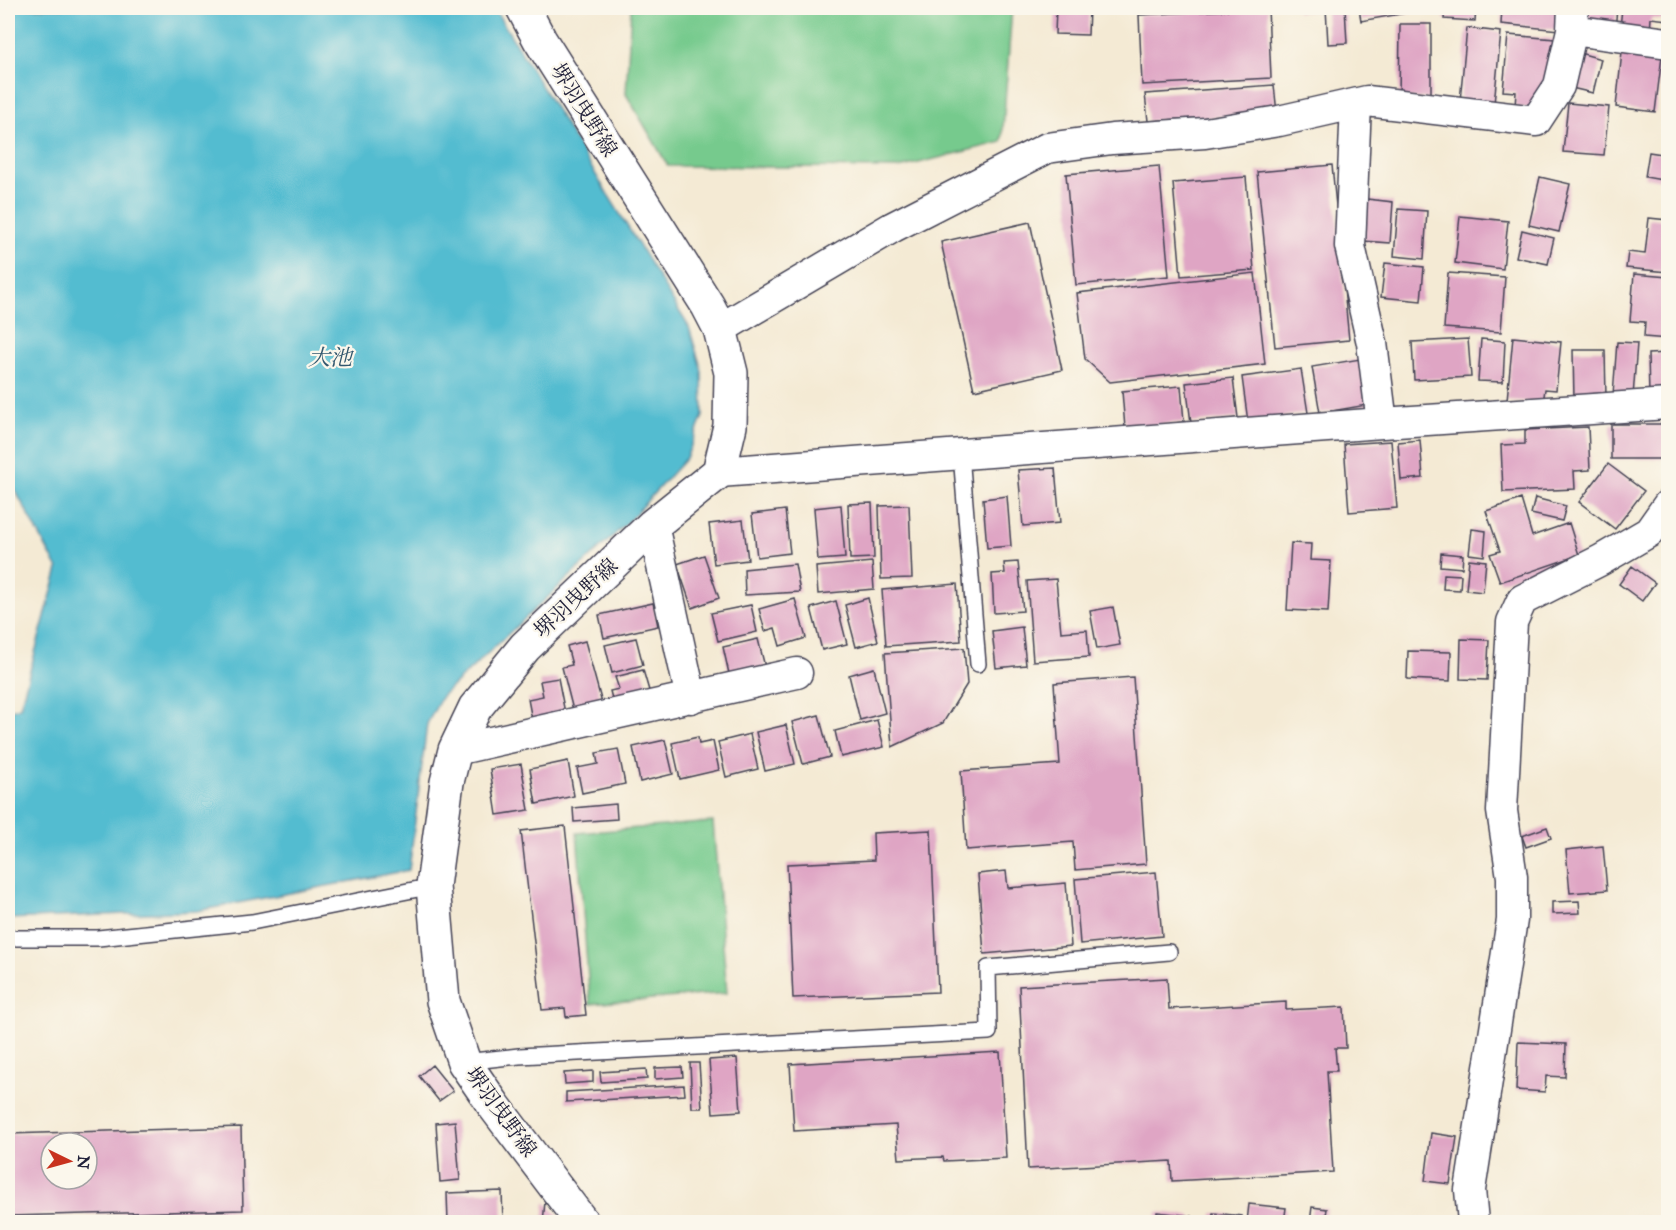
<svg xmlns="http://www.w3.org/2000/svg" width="1676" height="1230" font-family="'IM FELL Great Primer','Noto Serif JP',serif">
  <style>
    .green { fill: #76ca8d; stroke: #4c7664; stroke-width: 1.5 }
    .water { fill: #53bcd0; stroke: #3a6f86; stroke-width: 1.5 }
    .building { fill: #dfa5c4; fill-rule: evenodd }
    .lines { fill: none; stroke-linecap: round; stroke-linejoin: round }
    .service-casing { stroke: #424052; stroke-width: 18 }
    .minor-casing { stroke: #424052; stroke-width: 33 }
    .primary-casing { stroke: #424052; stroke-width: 36 }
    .service { stroke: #fff; stroke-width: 15 }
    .minor { stroke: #fff; stroke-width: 30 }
    .primary { stroke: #fff; stroke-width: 33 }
    .labels { text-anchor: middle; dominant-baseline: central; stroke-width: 4.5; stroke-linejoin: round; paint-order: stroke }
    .street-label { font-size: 21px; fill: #22223b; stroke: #fbf7ec }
    .water-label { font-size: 22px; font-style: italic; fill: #33586f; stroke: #fbf7ec }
  </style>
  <rect width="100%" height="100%" fill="#fbf7ec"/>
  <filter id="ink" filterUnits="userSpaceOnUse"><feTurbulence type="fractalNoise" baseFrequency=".0167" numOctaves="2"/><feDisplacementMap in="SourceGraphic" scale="12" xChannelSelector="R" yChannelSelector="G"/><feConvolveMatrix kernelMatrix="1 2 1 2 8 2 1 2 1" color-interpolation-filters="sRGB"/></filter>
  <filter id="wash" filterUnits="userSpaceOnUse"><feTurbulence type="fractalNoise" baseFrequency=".008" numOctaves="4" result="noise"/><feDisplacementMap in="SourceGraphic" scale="24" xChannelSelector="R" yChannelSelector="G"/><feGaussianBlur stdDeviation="1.35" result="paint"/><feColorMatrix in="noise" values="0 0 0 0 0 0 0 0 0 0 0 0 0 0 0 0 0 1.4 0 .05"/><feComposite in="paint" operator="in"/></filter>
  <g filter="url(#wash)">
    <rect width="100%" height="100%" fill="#f4ead4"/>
    <!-- green -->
    <path class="green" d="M631 8H1012L1002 142 899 168 668 166 626 94Z
      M713 822 727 993 590 1004 577 833Z"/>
    <!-- water -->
    <path class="water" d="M8 8H494L689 327 702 371 703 416 686 458 627 523 442 696 427 724 409 870 197 911 8 919V711L20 707 58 569 15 490 8 489Z"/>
    <g id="blocks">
      <!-- building -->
      <path class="building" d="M1056 8H1089L1088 35 1055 34Z
        M1268 8 1271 78 1142 85 1139 15Z
        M1297 8H1320V11L1297 12Z
        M1326 8H1345L1347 43 1328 44Z
        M1359 8H1428V9L1361 21Z
        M1445 8H1476L1475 21 1444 19Z
        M1502 8H1561L1559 30 1501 24Z
        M1589 8H1617L1615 30 1587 27Z
        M1622 8H1668V20L1651 18 1650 31 1620 28Z
        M1400 24H1431V98L1399 99Z
        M1467 28 1501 32 1494 104 1460 101Z
        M1508 35 1555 39 1551 88 1538 109 1515 107 1516 92 1503 91Z
        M1576 52 1601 59 1593 93 1567 87Z
        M1622 52 1662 56 1655 112 1616 107Z
        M1274 85 1277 113 1148 121 1145 94Z
        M1568 103 1609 107 1604 155 1563 152Z
        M1649 152 1668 155V181L1645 177Z
        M1332 165 1349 340 1275 347 1257 172Z
        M1159 166 1169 276 1076 285 1066 174Z
        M1246 177 1254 270 1181 276 1173 183Z
        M1540 177 1570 184 1559 232 1529 225Z
        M1367 199 1393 202 1390 243 1364 241Z
        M1398 209 1427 211 1424 259 1394 256Z
        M1460 216 1508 221 1503 269 1455 263Z
        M1649 218 1668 220V272L1626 268 1628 252 1645 254Z
        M1030 222 1062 370 974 390 941 242Z
        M1522 230 1554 238 1548 264 1516 257Z
        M1385 263 1424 267 1421 301 1381 297Z
        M1255 273 1265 364 1110 382 1085 359 1077 293Z
        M1448 273 1505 277 1501 332 1444 328Z
        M1634 274 1668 277V339L1644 337 1645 322 1630 321Z
        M1513 337 1561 342 1556 390 1545 389 1543 403 1507 400Z
        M1468 339 1471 377 1414 380 1412 342Z
        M1481 339 1505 341 1503 382 1478 381Z
        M1617 342 1637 343 1633 397 1613 395Z
        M1573 350H1605L1606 399H1574Z
        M1668 353V395H1649L1648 354Z
        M1360 359 1367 405 1320 413 1312 367Z
        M1301 369 1308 413 1248 422 1242 377Z
        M1233 378 1238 418 1191 423 1186 383Z
        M1181 386 1184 422 1125 428 1122 391Z
        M1611 424H1668V459H1611Z
        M1588 427 1590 470 1574 471 1575 489 1503 492 1501 445 1525 444V430Z
        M1420 440 1423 478 1401 480 1398 442Z
        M1391 441 1397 508 1349 512 1344 444Z
        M1608 464 1644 491 1615 529 1579 502Z
        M1055 468 1060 523 1023 526 1018 470Z
        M1007 496 1011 546 987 548 983 499Z
        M1535 498 1566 506 1562 521 1531 514Z
        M1521 499 1532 536 1569 523 1579 555 1500 582 1490 554 1500 551 1486 511Z
        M872 503 874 558 850 559 848 504Z
        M841 505 845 558 818 560 814 508Z
        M909 505 912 578 881 579 879 506Z
        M785 510 790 553 757 557 752 514Z
        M743 520 748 560 714 564 709 524Z
        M1472 529 1486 531 1484 556 1469 554Z
        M1291 543 1311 544 1310 560 1331 561 1328 612 1287 610Z
        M1441 553 1463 555 1462 568 1440 566Z
        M704 555 719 598 692 608 677 564Z
        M1469 559 1486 561 1483 592 1466 590Z
        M872 562 874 589 818 594 816 567Z
        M1018 562 1023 611 994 613 992 574 1005 573 1004 563Z
        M795 564 800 592 745 595 744 569Z
        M1632 566 1655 583 1642 601 1619 584Z
        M1444 574 1461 575 1460 590 1443 589Z
        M1056 579 1061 632 1087 630 1089 657 1033 661 1027 581Z
        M957 584 961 641 886 646 882 590Z
        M868 598 878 641 856 647 845 605Z
        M795 599 806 638 780 646 775 628 765 631 759 609Z
        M836 601 847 644 822 650 811 608Z
        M653 603 658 626 604 638 599 615Z
        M751 605 757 632 718 641 711 613Z
        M1113 607 1120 645 1097 649 1090 611Z
        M1022 627 1026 665 996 668 992 631Z
        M636 638 643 665 612 673 605 645Z
        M758 639 766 671 730 678 723 647Z
        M1461 639 1489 640 1487 680 1460 679Z
        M585 641 603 707 574 714 562 667 572 665 567 646Z
        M964 648 967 684 943 723 892 747 885 653Z
        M1408 651 1451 652 1450 681 1407 679Z
        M874 668 885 713 860 720 849 675Z
        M643 670 652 701 615 710 610 691 619 689 615 677Z
        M1133 677 1146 864 1075 870 1073 842 966 850 961 771 1060 764 1054 683Z
        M558 678 566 718 533 725 528 699 543 696 540 681Z
        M819 715 830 757 803 764 792 722Z
        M877 720 884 747 841 757 835 731Z
        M786 725 795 764 765 771 756 732Z
        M750 734 758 769 726 777 718 742Z
        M698 737 699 744 713 741 719 770 680 779 672 743Z
        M665 740 673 774 640 782 633 747Z
        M618 749 625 784 582 793 577 768 598 764 596 753Z
        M568 761 574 796 536 804 530 769Z
        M521 764 529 810 497 815 490 769Z
        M616 804 617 819 574 822 573 808Z
        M565 826 586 1015 566 1017 565 1008 542 1010 521 831Z
        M1547 827 1551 838 1526 847 1522 836Z
        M931 830 938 992 793 998 787 864 874 860 873 833Z
        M1603 846 1607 890 1570 893 1566 850Z
        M1006 871 1008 888 1066 883 1071 946 984 954 978 874Z
        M1156 872 1162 936 1080 944 1075 879Z
        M1579 901 1580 913 1552 914V902Z
        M1167 978 1169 1009 1286 1002V1010L1344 1007 1346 1048H1335L1337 1071H1327L1333 1172 1172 1181 1171 1161 1028 1169 1019 986Z
        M1518 1042 1566 1044 1565 1077 1546 1076 1545 1092 1516 1090Z
        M1000 1052 1006 1158 944 1161 943 1157 899 1159 896 1125 794 1131 790 1064Z
        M737 1058 741 1111 713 1113 709 1060Z
        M690 1063H699L702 1108H692Z
        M432 1065 453 1091 439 1101 419 1076Z
        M682 1067 683 1077 655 1079V1068Z
        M646 1069 647 1079 601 1082 600 1072Z
        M593 1071V1082L565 1084 564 1073Z
        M684 1085 685 1095 566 1102V1092Z
        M455 1121 460 1180 440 1182 436 1123Z
        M241 1127 243 1210 8 1216V1134ZM51 1143H87V1179H51Z
        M1431 1133 1457 1137 1450 1184 1425 1181Z
        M502 1191 503 1222H448L447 1193Z
        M545 1202 564 1222H543Z
        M1249 1204 1286 1208 1284 1222H1247Z
        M1312 1207 1327 1209 1325 1222H1310Z
        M1157 1212 1191 1216V1222H1156Z
        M1213 1213 1242 1216 1241 1222H1212Z"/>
    </g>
  </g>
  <g filter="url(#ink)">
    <use href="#blocks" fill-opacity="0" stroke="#424052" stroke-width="1.5"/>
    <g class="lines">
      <!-- service casing -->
      <g class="service-casing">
        <path id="service" d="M961 454 978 664
          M8 938H98L252 922 433 886
          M464 1062 519 1056 989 1032 988 968 1169 952"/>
      </g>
      <!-- minor casing -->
      <g class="minor-casing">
        <path id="minor" d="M1572 30 1668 43
          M1356 104 1350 246 1372 343 1382 423
          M720 329 893 227 1047 148 1112 139 1205 133 1279 121 1367 101 1536 121 1559 86 1572 30 1573 8
          M719 472 1382 423 1668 404
          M653 525 691 698
          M455 750 797 673
          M1473 1222 1470 1190 1512 920V877L1502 811 1512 622 1522 600 1601 560 1649 532 1668 505"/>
      </g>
      <!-- primary casing -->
      <g class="primary-casing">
        <path id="primary" d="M523 8 540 40 708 306 720 329 731 373 730 426 719 472 653 525 525 647 475 708 455 750 447 782 433 886 443 1001 464 1062 495 1107 582 1222"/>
      </g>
      <!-- service -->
      <use href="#service" class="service"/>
      <!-- minor -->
      <use href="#minor" class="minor"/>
      <!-- primary -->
      <use href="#primary" class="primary"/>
    </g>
  </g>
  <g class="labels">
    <!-- street labels -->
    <g class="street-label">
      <text transform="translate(584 110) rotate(58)">堺羽曳野線</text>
      <text transform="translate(576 598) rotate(-43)">堺羽曳野線</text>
      <text transform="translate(501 1112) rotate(54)">堺羽曳野線</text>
    </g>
    <!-- water labels -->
    <g class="water-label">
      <text x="330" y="357">大池</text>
    </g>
  </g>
  <!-- margin -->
  <rect width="1676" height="1230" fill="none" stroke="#fbf7ec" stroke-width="30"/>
  <!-- north arrow -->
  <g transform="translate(69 1161) rotate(95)"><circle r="28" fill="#fbf7ec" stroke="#a4a2a5" stroke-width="1.5"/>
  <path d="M0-4.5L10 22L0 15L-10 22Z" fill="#c8321e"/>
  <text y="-9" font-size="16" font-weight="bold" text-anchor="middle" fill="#22223b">N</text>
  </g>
</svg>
